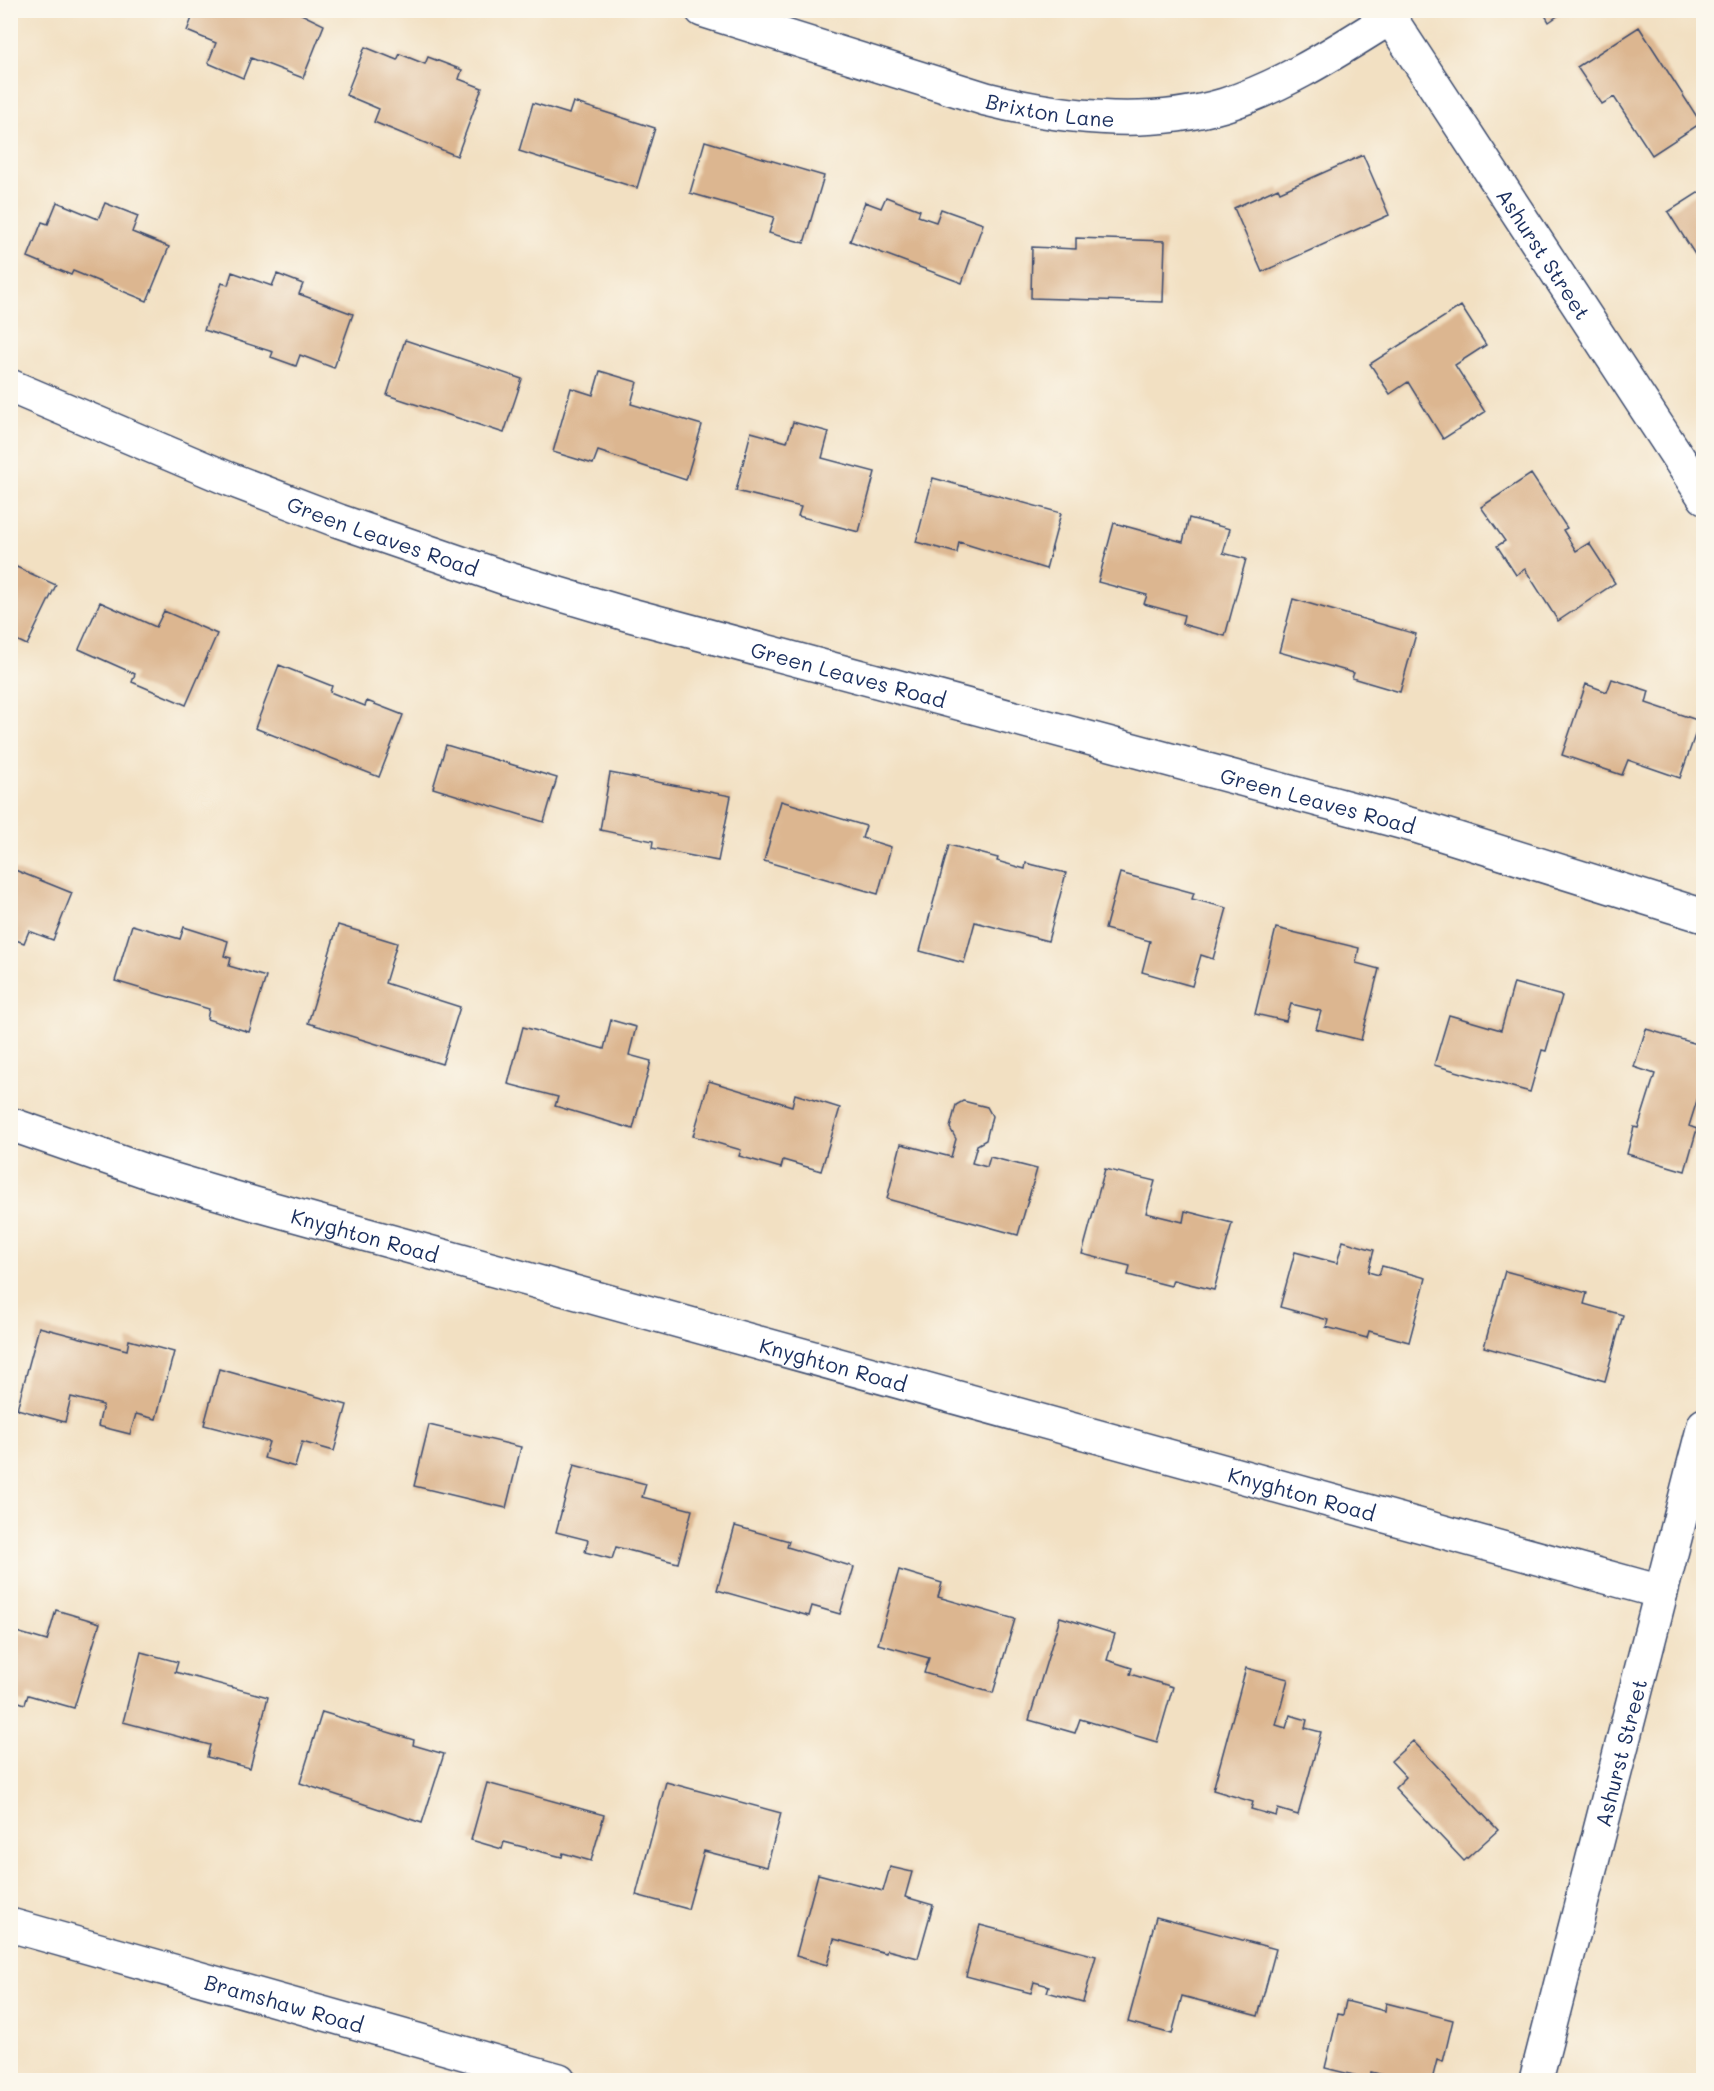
<svg xmlns="http://www.w3.org/2000/svg" width="1714" height="2091" font-family="Mali,sans-serif">
  <style>
    .building { fill: #dcb690 }
    .lines { fill: none; stroke-linecap: round; stroke-linejoin: round }
    .minor-casing { stroke: #3b4a6d; stroke-width: 36 }
    .minor { stroke: #fff; stroke-width: 33 }
    .labels { text-anchor: middle; dominant-baseline: central; stroke-width: 4.5; stroke-linejoin: round; paint-order: stroke }
    .street-label { font-size: 21px; fill: #1b2f5e; stroke: #fbf7ec }
  </style>
  <rect width="100%" height="100%" fill="#fbf7ec"/>
  <filter id="ink" filterUnits="userSpaceOnUse"><feTurbulence type="fractalNoise" baseFrequency=".0167" numOctaves="2"/><feDisplacementMap in="SourceGraphic" scale="12" xChannelSelector="R" yChannelSelector="G"/><feConvolveMatrix kernelMatrix="1 2 1 2 8 2 1 2 1" color-interpolation-filters="sRGB"/></filter>
  <filter id="wash" filterUnits="userSpaceOnUse"><feTurbulence type="fractalNoise" baseFrequency=".008" numOctaves="4" result="noise"/><feDisplacementMap in="SourceGraphic" scale="24" xChannelSelector="R" yChannelSelector="G"/><feGaussianBlur stdDeviation="1.35" result="paint"/><feColorMatrix in="noise" values="0 0 0 0 0 0 0 0 0 0 0 0 0 0 0 0 0 1.4 0 .05"/><feComposite in="paint" operator="in"/></filter>
  <g filter="url(#wash)">
    <rect width="100%" height="100%" fill="#f2e0c2"/>
    <g id="blocks">
      <!-- building -->
      <path class="building" d="M195 10H293L324 25 303 78 251 58 243 78 208 63 216 43 187 31Z
        M1542 10H1566L1549 22Z
        M1639 27 1701 123 1652 155 1614 97 1602 104 1577 67Z
        M365 47 397 60 400 54 425 64 428 57 462 70 459 79 482 88 457 156 374 122 379 109 346 95Z
        M573 102 655 128 637 188 519 151 533 103 569 114Z
        M705 141 824 176 804 243 769 233 774 217 690 193Z
        M1363 155 1389 215 1262 272 1234 208 1278 188 1280 192Z
        M1704 189V263L1701 264 1668 212Z
        M886 197 920 210 918 216 936 222 941 209 983 224 962 283 850 241 865 202 881 208Z
        M57 202 98 219 105 203 138 216 132 232 169 247 147 301 73 271 71 275 28 257 42 222 48 224Z
        M1076 238 1165 241 1163 302 1031 298 1032 247 1076 249Z
        M232 272 272 286 277 274 303 284 299 294 353 314 334 368 300 355 296 366 271 357 273 352 204 330 222 283 228 285Z
        M1461 306 1486 345 1455 365 1485 412 1443 439 1408 382 1390 394 1370 364Z
        M405 340 522 379 504 433 387 395Z
        M600 371 637 382 631 404 702 425 686 480 598 451 593 464 553 452 571 388 593 395Z
        M793 422 829 432 822 458 875 472 859 532 798 516 801 507 736 491 751 432 787 442Z
        M1531 474 1567 528 1563 530 1576 551 1589 543 1615 583 1558 621 1525 569 1516 575 1497 546 1505 541 1481 507Z
        M933 478 1061 513 1046 569 959 542 957 553 916 542Z
        M1189 518 1230 529 1223 553 1246 559 1225 636 1182 624 1184 615 1144 604 1147 595 1098 582 1114 523 1183 542Z
        M10 564 56 585 27 645 10 637Z
        M1293 599 1416 634 1400 692 1352 678 1354 673 1279 652Z
        M100 602 156 627 164 611 217 634 186 705 132 682 135 674 79 649Z
        M279 665 332 686 330 692 365 706 367 701 403 715 379 777 255 728Z
        M1612 679 1649 691 1646 703 1700 721 1680 778 1628 760 1622 775 1562 755 1586 684 1607 692Z
        M446 745 557 778 544 822 433 788Z
        M610 773 731 796 718 861 652 848 653 841 600 830Z
        M781 801 866 826 862 838 891 847 878 894 764 861Z
        M949 845 998 858 997 861 1025 869 1026 863 1066 873 1048 941 975 922 964 963 920 951Z
        M10 868 72 893 53 940 29 931 24 943 10 938Z
        M1120 873 1194 893 1192 899 1227 908 1213 959 1201 955 1192 986 1142 972 1150 941 1105 929Z
        M132 925 180 939 184 927 228 941 224 956 231 958 229 966 266 977 249 1032 207 1019 209 1009 115 981Z
        M338 925 397 943 385 983 460 1007 442 1064 308 1023Z
        M1276 928 1359 948 1356 963 1379 969 1361 1040 1316 1029 1321 1011 1291 1004 1286 1021 1255 1014Z
        M1514 983 1562 996 1546 1051 1542 1050 1530 1092 1434 1065 1449 1015 1501 1030Z
        M611 1020 636 1027 629 1055 651 1061 633 1129 555 1106 558 1097 508 1084 523 1027 604 1049Z
        M1646 1029 1704 1046V1092L1700 1091 1689 1126 1697 1129 1685 1171 1627 1154 1634 1127 1638 1128 1655 1074 1634 1067Z
        M709 1081 792 1106 795 1094 840 1108 821 1171 783 1160 781 1168 739 1156 741 1150 693 1136Z
        M963 1101 987 1107 992 1116 986 1140 977 1145 972 1163 987 1167 990 1157 1037 1169 1018 1235 887 1199 901 1144 951 1157 956 1139 950 1128 956 1105Z
        M1105 1169 1155 1181 1146 1213 1183 1222 1185 1211 1232 1223 1214 1290 1173 1280 1171 1286 1128 1275 1130 1266 1082 1254Z
        M1343 1241 1374 1250 1368 1272 1379 1275 1382 1266 1426 1278 1409 1342 1369 1331 1367 1338 1326 1327 1328 1320 1280 1307 1295 1252 1337 1263Z
        M1505 1271 1587 1293 1584 1304 1623 1315 1605 1381 1484 1347Z
        M39 1327 127 1350 129 1340 174 1352 156 1419 136 1414 130 1434 98 1426 103 1405 71 1397 65 1422 17 1409Z
        M219 1369 347 1405 334 1451 302 1442 295 1467 264 1458 269 1442 204 1425Z
        M429 1425 521 1447 506 1508 414 1486Z
        M574 1465 646 1484 642 1497 692 1510 678 1563 616 1547 612 1559 585 1552 588 1540 556 1532Z
        M735 1526 789 1541 787 1547 854 1567 840 1614 812 1606 809 1616 717 1590Z
        M899 1570 942 1583 938 1597 1015 1619 993 1693 924 1673 929 1658 878 1644Z
        M56 1610 100 1623 74 1708 28 1695 25 1704 10 1699V1630L47 1641Z
        M1060 1617 1115 1634 1107 1660 1132 1668 1130 1674 1173 1687 1157 1742 1080 1719 1075 1733 1029 1720Z
        M141 1652 178 1662 175 1672 268 1697 250 1768 207 1757 210 1745 123 1722Z
        M1246 1668 1288 1679 1276 1725 1286 1728 1290 1715 1307 1720 1305 1728 1321 1732 1298 1815 1278 1809 1276 1816 1251 1809 1253 1802 1213 1790Z
        M322 1712 414 1740 413 1745 444 1754 422 1823 300 1783Z
        M1413 1741 1498 1830 1464 1861 1395 1788 1406 1777 1391 1761Z
        M666 1782 781 1813 767 1867 704 1851 688 1909 636 1895Z
        M487 1783 604 1815 591 1861 563 1853 562 1857 504 1842 502 1849 471 1840Z
        M890 1867 912 1872 905 1897 933 1905 918 1958 887 1950 886 1953 834 1939 827 1965 796 1956 818 1874 883 1891Z
        M1156 1917 1276 1949 1258 2016 1182 1996 1172 2034 1128 2022Z
        M980 1925 1096 1956 1083 2002 1047 1992 1049 1986 1034 1982 1031 1993 966 1976Z
        M1346 2001 1385 2011 1386 2003 1453 2020 1443 2062 1437 2060 1432 2080H1403L1371 2072 1370 2079 1325 2068 1338 2014 1343 2015Z"/>
    </g>
  </g>
  <g filter="url(#ink)">
    <use href="#blocks" fill-opacity="0" stroke="#3b4a6d" stroke-width="1.5"/>
    <g class="lines">
      <!-- minor casing -->
      <g class="minor-casing">
        <g id="minor">
          <path id="s1" d="M702 10 986 99C1062 118 1147 128 1224 105 1284 86 1337 51 1390 18"/>
          <path id="s2" d="M1385 10 1704 497"/>
          <path id="s3" d="M10 386 224 477 339 521 505 578 623 613 1416 826 1704 916"/>
          <path id="s4" d="M10 1124 154 1174 255 1204 1661 1592"/>
          <path id="s5" d="M10 1925 559 2080"/>
          <path id="s6" d="M1536 2080 1704 1425"/>
        </g>
      </g>
      <!-- minor -->
      <use href="#minor" class="minor"/>
    </g>
  </g>
  <g class="labels">
    <!-- street labels -->
    <g class="street-label">
      <text stroke="none"><textPath href="#s1" startOffset="363">Brixton Lane</textPath></text>
      <text stroke="none"><textPath href="#s2" startOffset="291">Ashurst Street</textPath></text>
      <text stroke="none"><textPath href="#s3" startOffset="402">Green Leaves Road</textPath></text>
      <text stroke="none"><textPath href="#s3" startOffset="888">Green Leaves Road</textPath></text>
      <text stroke="none"><textPath href="#s3" startOffset="1374">Green Leaves Road</textPath></text>
      <text stroke="none"><textPath href="#s4" startOffset="372">Knyghton Road</textPath></text>
      <text stroke="none"><textPath href="#s4" startOffset="858">Knyghton Road</textPath></text>
      <text stroke="none"><textPath href="#s4" startOffset="1344">Knyghton Road</textPath></text>
      <text stroke="none"><textPath href="#s6" startOffset="338">Ashurst Street</textPath></text>
      <text stroke="none"><textPath href="#s5" startOffset="285">Bramshaw Road</textPath></text>
    </g>
  </g>
  <!-- margin -->
  <rect width="1714" height="2091" fill="none" stroke="#fbf7ec" stroke-width="36"/>
</svg>
